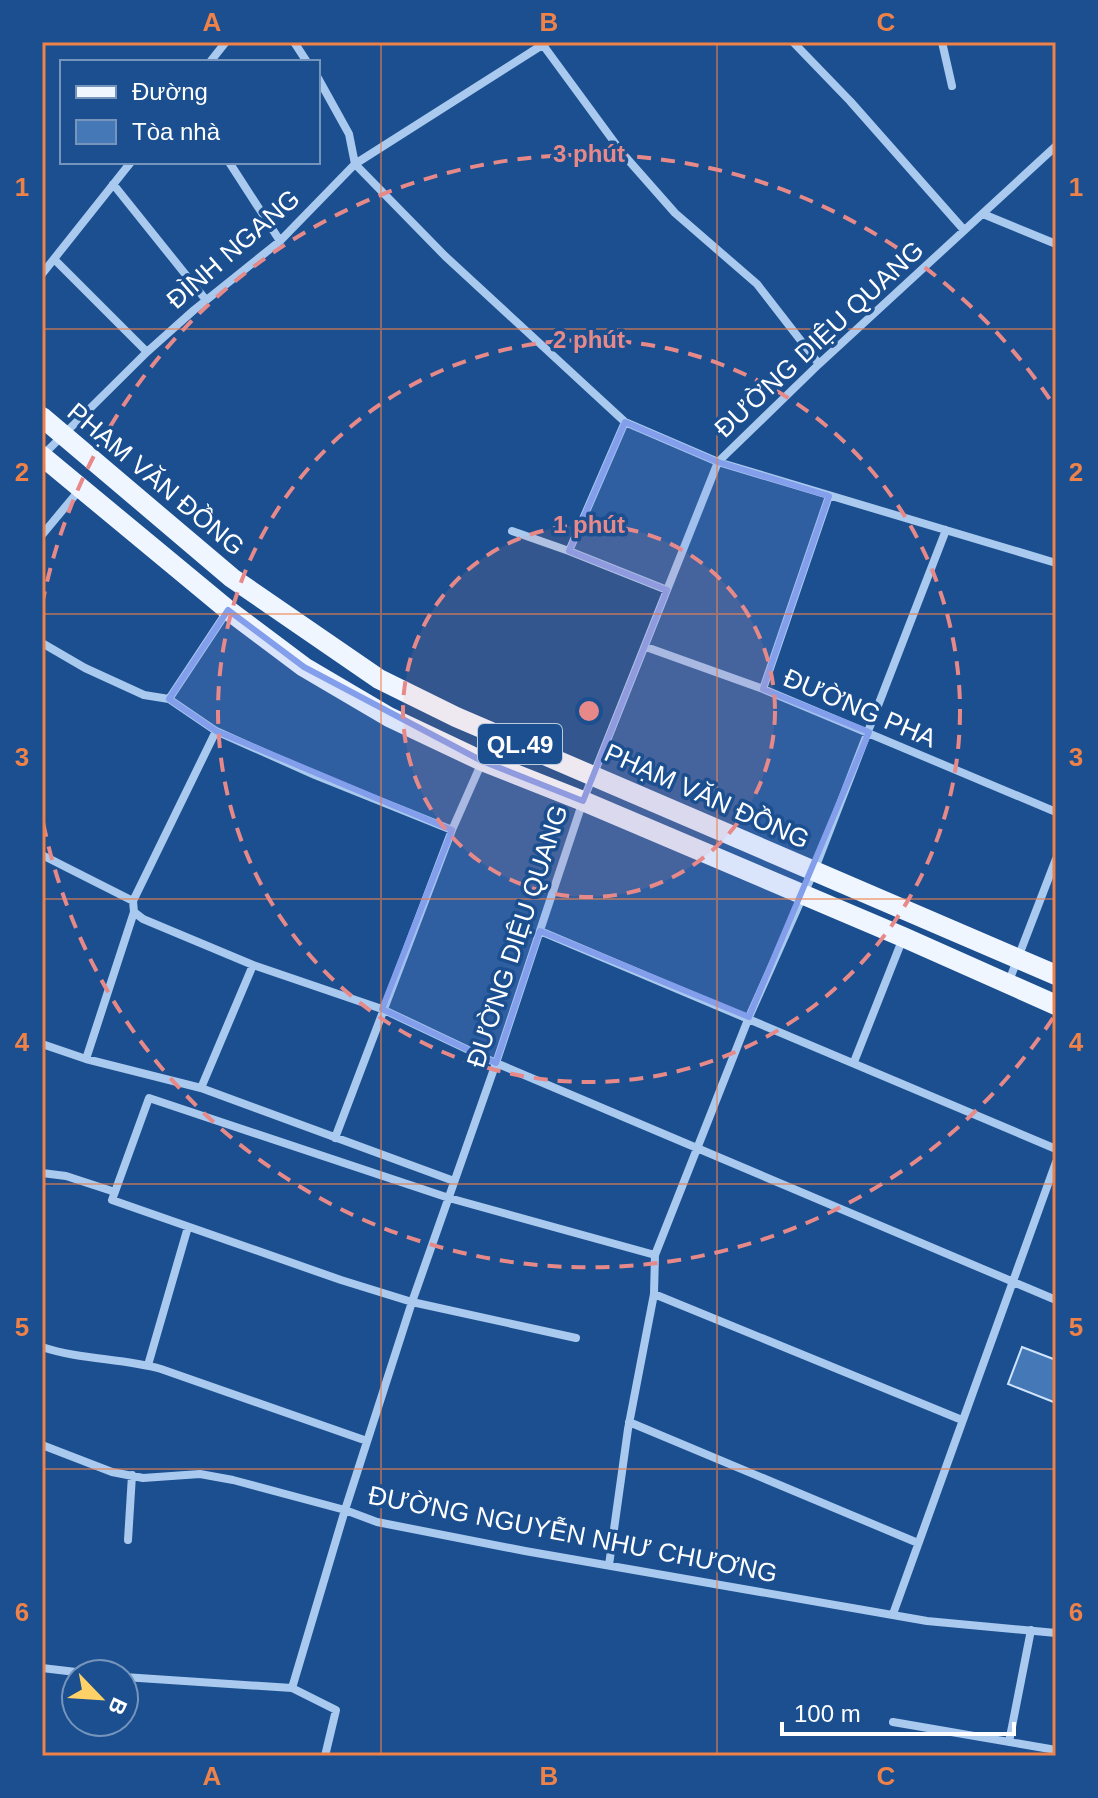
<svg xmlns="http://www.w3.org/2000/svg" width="1098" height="1798" font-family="Helvetica,sans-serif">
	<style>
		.building { fill: #4478b7; stroke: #cfe3fa; stroke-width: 2 }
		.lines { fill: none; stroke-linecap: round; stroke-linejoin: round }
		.street { stroke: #a9c9ee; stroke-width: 8 }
		.primary { stroke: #f0f6ff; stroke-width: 20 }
		.marked { fill: #839eea; fill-opacity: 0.2; stroke: #839eea; stroke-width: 6; stroke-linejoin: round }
		.grid { fill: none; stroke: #ee8249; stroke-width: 2; stroke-opacity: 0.55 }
		.ring { fill: none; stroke: #e88989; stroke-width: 4; stroke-dasharray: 14 10 }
		.labels { text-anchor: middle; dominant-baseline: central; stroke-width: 7; stroke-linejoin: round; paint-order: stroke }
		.shield { fill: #1b4f8f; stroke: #bbcadd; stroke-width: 2 }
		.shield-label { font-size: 24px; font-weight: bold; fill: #fff }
		.street-label { font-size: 26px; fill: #fff; stroke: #1b4f8f }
		.centre { fill: #e88989; stroke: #1b4f8f; stroke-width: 4 }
		.ring-label { font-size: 24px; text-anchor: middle; font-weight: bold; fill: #e88989; stroke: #1b4f8f; stroke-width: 7; stroke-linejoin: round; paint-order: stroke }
		.neatline { fill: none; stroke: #ee8249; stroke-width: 3 }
		.grid-label { font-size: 26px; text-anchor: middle; font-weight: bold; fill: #ee8249 }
	</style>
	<rect width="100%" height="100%" fill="#1b4f8f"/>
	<!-- building -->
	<path class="building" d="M1022,1347L1056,1360V1403L1008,1384Z"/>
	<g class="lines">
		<!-- street -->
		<path class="street" d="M294,42L307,62
			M793,42L850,101L964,230
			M942,42L952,86
			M543,45L623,154L675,213L757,284L819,364
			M210,62L225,43
			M318,78L349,134L355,164L445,256L625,422L718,462L1056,563
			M229,162L280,241
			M113,184L206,300
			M983,214L1056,244
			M54,259L147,352
			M42,274L131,162
			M43,455L147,352L194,310L280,241L355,164L547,42
			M512,531L569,551L667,590
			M42,535L81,488
			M569,551L625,422
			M42,643L85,668L144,695L169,699L216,731L315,775L452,830
			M646,647L763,689L1056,812
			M763,689L829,496
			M169,699L228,610
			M42,855L133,901L134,912L86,1059
			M133,901L216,731
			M134,912L143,919L253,965L382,1009L496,1063L1056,1300
			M540,931L1056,1149
			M1009,981L1056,859
			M42,1044L86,1059L201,1088L454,1181
			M854,1062L903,938
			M201,1088L253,965
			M335,1138L452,830L482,762
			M42,1173L66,1176L115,1192
			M654,1294L962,1420
			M576,1338L412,1302L341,1280L112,1200L149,1098L449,1198L655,1255
			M42,1347C81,1360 122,1358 161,1369L367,1441
			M148,1365L188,1227
			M629,1422L918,1543
			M42,1445L112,1472L143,1478L200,1474L233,1480L345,1510L377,1522L525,1551L927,1621L1056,1633
			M128,1540L132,1475
			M609,1565L628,1429L654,1294L655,1255L749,1017L814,871L946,530
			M893,1614L1056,1162
			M42,1668L93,1674
			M124,1677L292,1688L336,1710L325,1756
			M292,1688L345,1510L412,1302L496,1063L583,801L718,462L819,364L1056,146
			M893,1722L1056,1750
			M1009,1742L1031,1630"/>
		<!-- primary -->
		<path class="primary" d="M42,417L232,578L379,679L456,717L1056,975
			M42,456L228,610L304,667L389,717L482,761L583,801L903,937L1056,1005"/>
	</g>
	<!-- marked area -->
	<path class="marked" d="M625,422L718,462L829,496L763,689L869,732L749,1017L540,931L496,1063L382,1009L452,830L216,731L169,699L228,610L304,667L482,761L583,801L667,590L569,551Z"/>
	<!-- grid -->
	<path class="grid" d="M381,42V1756M717,42V1756M42,329H1056M42,614H1056M42,899H1056M42,1184H1056M42,1469H1056"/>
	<!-- distance rings -->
	<circle cx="589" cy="711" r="186" fill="#e88989" fill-opacity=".12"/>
	<g class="ring">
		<circle cx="589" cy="711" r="186"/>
		<circle cx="589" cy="711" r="371"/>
		<path d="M1053 1018A557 557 0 0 1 42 817M42 605A557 557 0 0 1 1053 404"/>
	</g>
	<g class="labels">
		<!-- shield labels -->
		<rect class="shield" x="478" y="724" width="84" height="40" rx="6"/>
		<g class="shield-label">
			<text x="520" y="744">QL.49</text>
		</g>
		<!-- street labels -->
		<g class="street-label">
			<text transform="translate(233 249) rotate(-41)">ĐÌNH NGANG</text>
			<text transform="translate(819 339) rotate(-43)">ĐƯỜNG DIỆU QUANG</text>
			<text transform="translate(156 479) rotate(40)">PHẠM VĂN ĐỒNG</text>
			<text transform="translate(860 708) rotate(23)">ĐƯỜNG PHA</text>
			<text transform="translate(707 796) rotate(24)">PHẠM VĂN ĐỒNG</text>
			<text transform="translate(517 936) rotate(-72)">ĐƯỜNG DIỆU QUANG</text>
			<text transform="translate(573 1534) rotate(11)">ĐƯỜNG NGUYỄN NHƯ CHƯƠNG</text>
		</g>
	</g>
	<circle cx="589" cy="711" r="12" class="centre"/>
	<g class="ring-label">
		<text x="589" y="162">3 phút</text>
		<text x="589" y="348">2 phút</text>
		<text x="589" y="533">1 phút</text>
	</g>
	<!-- border -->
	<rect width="1098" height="1798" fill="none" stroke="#1b4f8f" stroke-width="88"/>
	<!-- legend -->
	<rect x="60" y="60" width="260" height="104" fill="#1b4f8f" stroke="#7695bc" stroke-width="2"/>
	<rect x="76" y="86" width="40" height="12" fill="#f0f6ff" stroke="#7695bc" stroke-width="2"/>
	<text x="132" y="100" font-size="24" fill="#ffffff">Đường</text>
	<rect x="76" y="120" width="40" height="24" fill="#4478b7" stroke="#7695bc" stroke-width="2"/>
	<text x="132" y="140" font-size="24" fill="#ffffff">Tòa nhà</text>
	<!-- north arrow -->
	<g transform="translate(100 1698) rotate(115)"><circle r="38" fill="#1b4f8f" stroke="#7695bc" stroke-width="2"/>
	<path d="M0-6L14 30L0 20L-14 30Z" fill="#ffd166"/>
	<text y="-12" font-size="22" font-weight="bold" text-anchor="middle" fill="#ffffff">B</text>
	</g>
	<!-- scale -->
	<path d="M782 1722v12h232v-12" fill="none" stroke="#ffffff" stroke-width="4"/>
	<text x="794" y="1722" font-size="24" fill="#ffffff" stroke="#1b4f8f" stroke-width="6" paint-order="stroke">100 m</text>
	<rect x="44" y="44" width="1010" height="1710" class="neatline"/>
	<g class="grid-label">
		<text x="212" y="31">A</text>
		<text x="549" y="31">B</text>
		<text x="886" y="31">C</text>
		<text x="22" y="196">1</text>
		<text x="1076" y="196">1</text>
		<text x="22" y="481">2</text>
		<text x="1076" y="481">2</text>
		<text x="22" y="766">3</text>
		<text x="1076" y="766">3</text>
		<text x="22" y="1051">4</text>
		<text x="1076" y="1051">4</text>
		<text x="22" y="1336">5</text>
		<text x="1076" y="1336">5</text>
		<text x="22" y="1621">6</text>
		<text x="1076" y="1621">6</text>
		<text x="212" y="1785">A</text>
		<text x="549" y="1785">B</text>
		<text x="886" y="1785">C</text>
	</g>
</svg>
